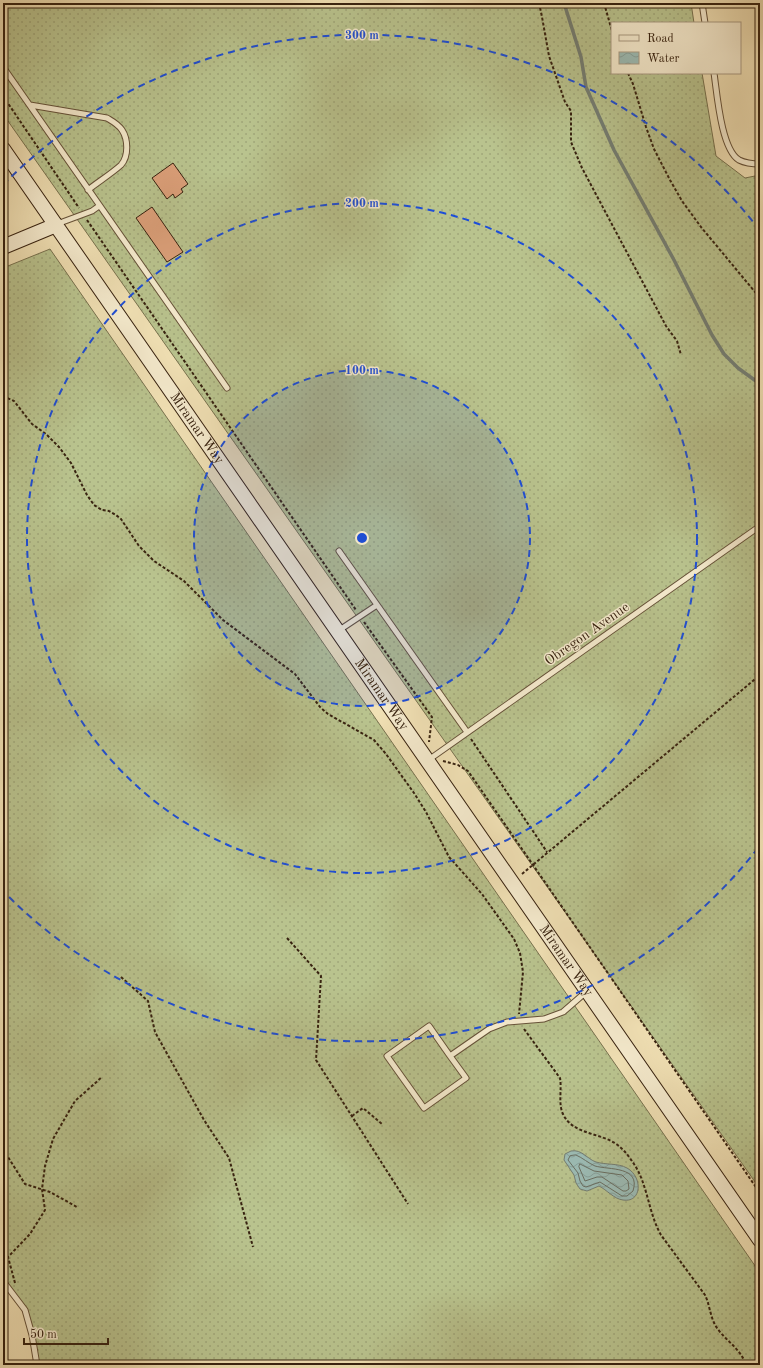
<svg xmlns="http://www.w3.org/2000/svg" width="763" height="1368" font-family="'Old Standard TT',serif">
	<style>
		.grass { fill: url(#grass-dots); stroke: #78724f }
		.water { fill: url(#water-waves); stroke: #747e73 }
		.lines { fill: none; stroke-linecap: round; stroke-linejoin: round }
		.shore { stroke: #6a6f62; stroke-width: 1 }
		.stream { stroke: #747e73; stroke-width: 3.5 }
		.building { fill: #dca07a; stroke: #372210 }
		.lane-casing { stroke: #665239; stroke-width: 7 }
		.secondary-casing { stroke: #372210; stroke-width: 16 }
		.path { stroke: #372210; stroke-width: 2; stroke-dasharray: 3 2; stroke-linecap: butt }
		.lane { stroke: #f6eccf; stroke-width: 5 }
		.secondary { stroke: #f6eccf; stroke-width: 14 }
		.ring { fill: none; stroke: #1d4ed8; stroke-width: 2; stroke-dasharray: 7 5 }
		.labels { text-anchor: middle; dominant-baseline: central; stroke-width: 3; stroke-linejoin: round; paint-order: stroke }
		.street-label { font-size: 14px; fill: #372210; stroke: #f6eccf }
		.centre { fill: #1d4ed8; stroke: #f6eccf; stroke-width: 2 }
		.ring-label { font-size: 12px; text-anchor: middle; font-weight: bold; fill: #1d4ed8; stroke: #f6eccf; stroke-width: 3; stroke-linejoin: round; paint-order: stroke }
	</style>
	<defs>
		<pattern id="grass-dots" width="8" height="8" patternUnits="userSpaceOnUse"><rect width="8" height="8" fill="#b9c38e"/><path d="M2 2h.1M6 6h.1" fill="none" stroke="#a0a779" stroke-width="1.8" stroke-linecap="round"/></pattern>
		<pattern id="water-waves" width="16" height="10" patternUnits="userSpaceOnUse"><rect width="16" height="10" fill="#9cbcb5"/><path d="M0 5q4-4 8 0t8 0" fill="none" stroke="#87a19b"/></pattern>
	</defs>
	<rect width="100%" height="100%" fill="#f1e1b5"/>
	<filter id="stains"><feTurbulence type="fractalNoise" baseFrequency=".005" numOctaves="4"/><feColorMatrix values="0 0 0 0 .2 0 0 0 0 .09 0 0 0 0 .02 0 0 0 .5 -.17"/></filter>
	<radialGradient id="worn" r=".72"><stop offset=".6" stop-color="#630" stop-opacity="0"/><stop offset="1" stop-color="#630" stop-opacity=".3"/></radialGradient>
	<!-- grass -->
	<path class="grass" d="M3,3H691L694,23H612V73H702L716,156L745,178L760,175V1189L3,114Z
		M50,249L760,1273V1365H38L25,1310L3,1281V268Z"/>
	<!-- water -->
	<path class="water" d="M571,1151C582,1149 587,1159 596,1162C606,1165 618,1163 627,1168C643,1177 642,1203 623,1200C614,1199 607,1190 599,1186L587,1191L580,1189L576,1183L574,1175L564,1160L565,1154Z"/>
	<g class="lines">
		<!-- shore -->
		<path class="shore" d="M576,1155C583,1158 588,1163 595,1166C609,1170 641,1166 633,1191L627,1196H622L600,1182L586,1187L583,1186L580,1181L578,1173L568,1160L570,1156Z
			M580,1164L594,1171L622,1175L628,1181L629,1189L626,1191H623L602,1177H597L585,1181L579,1167Z"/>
		<!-- stream -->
		<path class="stream" d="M564,3L581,57L586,87L614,150L674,260L712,335L724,354L738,368L760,384"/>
	</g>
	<!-- building -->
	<path class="building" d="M173,163L188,184L181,189L183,192L175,198L173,194L167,199L152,178Z
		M152,207L183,252L167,262L136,218Z"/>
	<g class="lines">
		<!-- lane casing -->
		<g class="lane-casing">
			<path id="lane" d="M702,3L705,23
				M3,67L227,388
				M714,73C717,93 721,149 739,160C745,163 753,164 760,164
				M30,105L107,118C112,121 118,124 122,130C128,139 129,156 121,165C111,174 98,182 88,190
				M57,224L92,211L99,206
				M339,551L467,732
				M338,631L377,605
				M427,761L760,526
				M450,1056L466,1078L424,1108L387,1056L429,1026L450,1056L489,1029L507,1022L544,1019L563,1012L586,992
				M3,1281L25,1310L32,1335L37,1365"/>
		</g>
		<!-- secondary casing -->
		<g class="secondary-casing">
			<g id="secondary">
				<path id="s1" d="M3,149L760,1240"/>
				<path d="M3,247L56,225"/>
			</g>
		</g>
		<!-- path -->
		<path class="path" d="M539,3L542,17L549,56L565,102L571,111V142L582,168L666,326L677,341L681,355
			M604,3L612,31
			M628,73L633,84L646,127L654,149L670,180L682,201L701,227L760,298
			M3,96L79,208
			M87,220L356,610
			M3,396L14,401L32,424L46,434L59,447L71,463L87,495L94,505L102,510L109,511L116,515L121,519L139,546L154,561L184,581L223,620L295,674L320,707L328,714L374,740L386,754L414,793L426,812L449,857L482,894L514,939L520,953L523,972L519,1014
			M364,622L432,717L429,742
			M471,739L547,852
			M443,761L458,765L468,771L760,1193
			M522,874L760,675
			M287,938L321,976L316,1060L408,1204
			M121,977L148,1001L155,1032L204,1120L229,1158L253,1247
			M524,1029L560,1078C562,1089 558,1104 563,1114C573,1136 604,1132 620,1147C625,1151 630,1158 634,1164C648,1185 648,1212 661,1235L705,1295C710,1305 710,1318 717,1328C726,1341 741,1349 746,1365
			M352,1116L363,1108L382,1124
			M3,1149L25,1184L50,1192L77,1207
			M15,1283L8,1257L30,1234L45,1210L42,1189L45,1166L53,1139L75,1101L102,1077"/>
		<!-- lane -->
		<use href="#lane" class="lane"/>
		<!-- secondary -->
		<use href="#secondary" class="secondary"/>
	</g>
	<!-- distance rings -->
	<circle cx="362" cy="538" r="168" fill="#1d4ed8" fill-opacity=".12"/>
	<g class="ring">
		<circle cx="362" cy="538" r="168"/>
		<circle cx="362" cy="538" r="335"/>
		<path d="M758 848A503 503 0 0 1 3 891M3 185A503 503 0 0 1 758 228"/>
	</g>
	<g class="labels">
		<!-- street labels -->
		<g class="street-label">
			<text stroke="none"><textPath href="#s1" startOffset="340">Miramar Way</textPath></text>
			<text transform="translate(587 634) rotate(-35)">Obregon Avenue</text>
			<text stroke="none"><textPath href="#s1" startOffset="664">Miramar Way</textPath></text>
			<text stroke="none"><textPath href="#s1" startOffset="988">Miramar Way</textPath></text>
		</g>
	</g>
	<circle cx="362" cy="538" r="6" class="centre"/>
	<g class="ring-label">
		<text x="362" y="39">300 m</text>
		<text x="362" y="207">200 m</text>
		<text x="362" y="374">100 m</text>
	</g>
	<!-- margin -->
	<rect width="763" height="1368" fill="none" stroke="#f1e1b5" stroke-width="16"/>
	<rect x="4" y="4" width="755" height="1360" fill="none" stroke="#372210" stroke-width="2"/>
	<rect x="8" y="8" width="747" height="1352" fill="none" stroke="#372210"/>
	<!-- legend -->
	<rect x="611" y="22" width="130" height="52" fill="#f6eccf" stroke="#aa9b83"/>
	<rect x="619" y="35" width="20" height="6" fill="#f6eccf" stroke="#aa9b83"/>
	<text x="647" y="42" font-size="12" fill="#372210">Road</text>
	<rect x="619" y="52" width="20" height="12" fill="url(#water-waves)" stroke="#aa9b83"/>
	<text x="647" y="62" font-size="12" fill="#372210">Water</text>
	<!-- scale -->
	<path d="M24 1338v6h84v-6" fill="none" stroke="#372210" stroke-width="2"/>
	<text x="30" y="1338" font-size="12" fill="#372210" stroke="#f6eccf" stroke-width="3" paint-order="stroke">50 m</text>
	<rect width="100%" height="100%" filter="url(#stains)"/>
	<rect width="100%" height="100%" fill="url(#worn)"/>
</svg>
